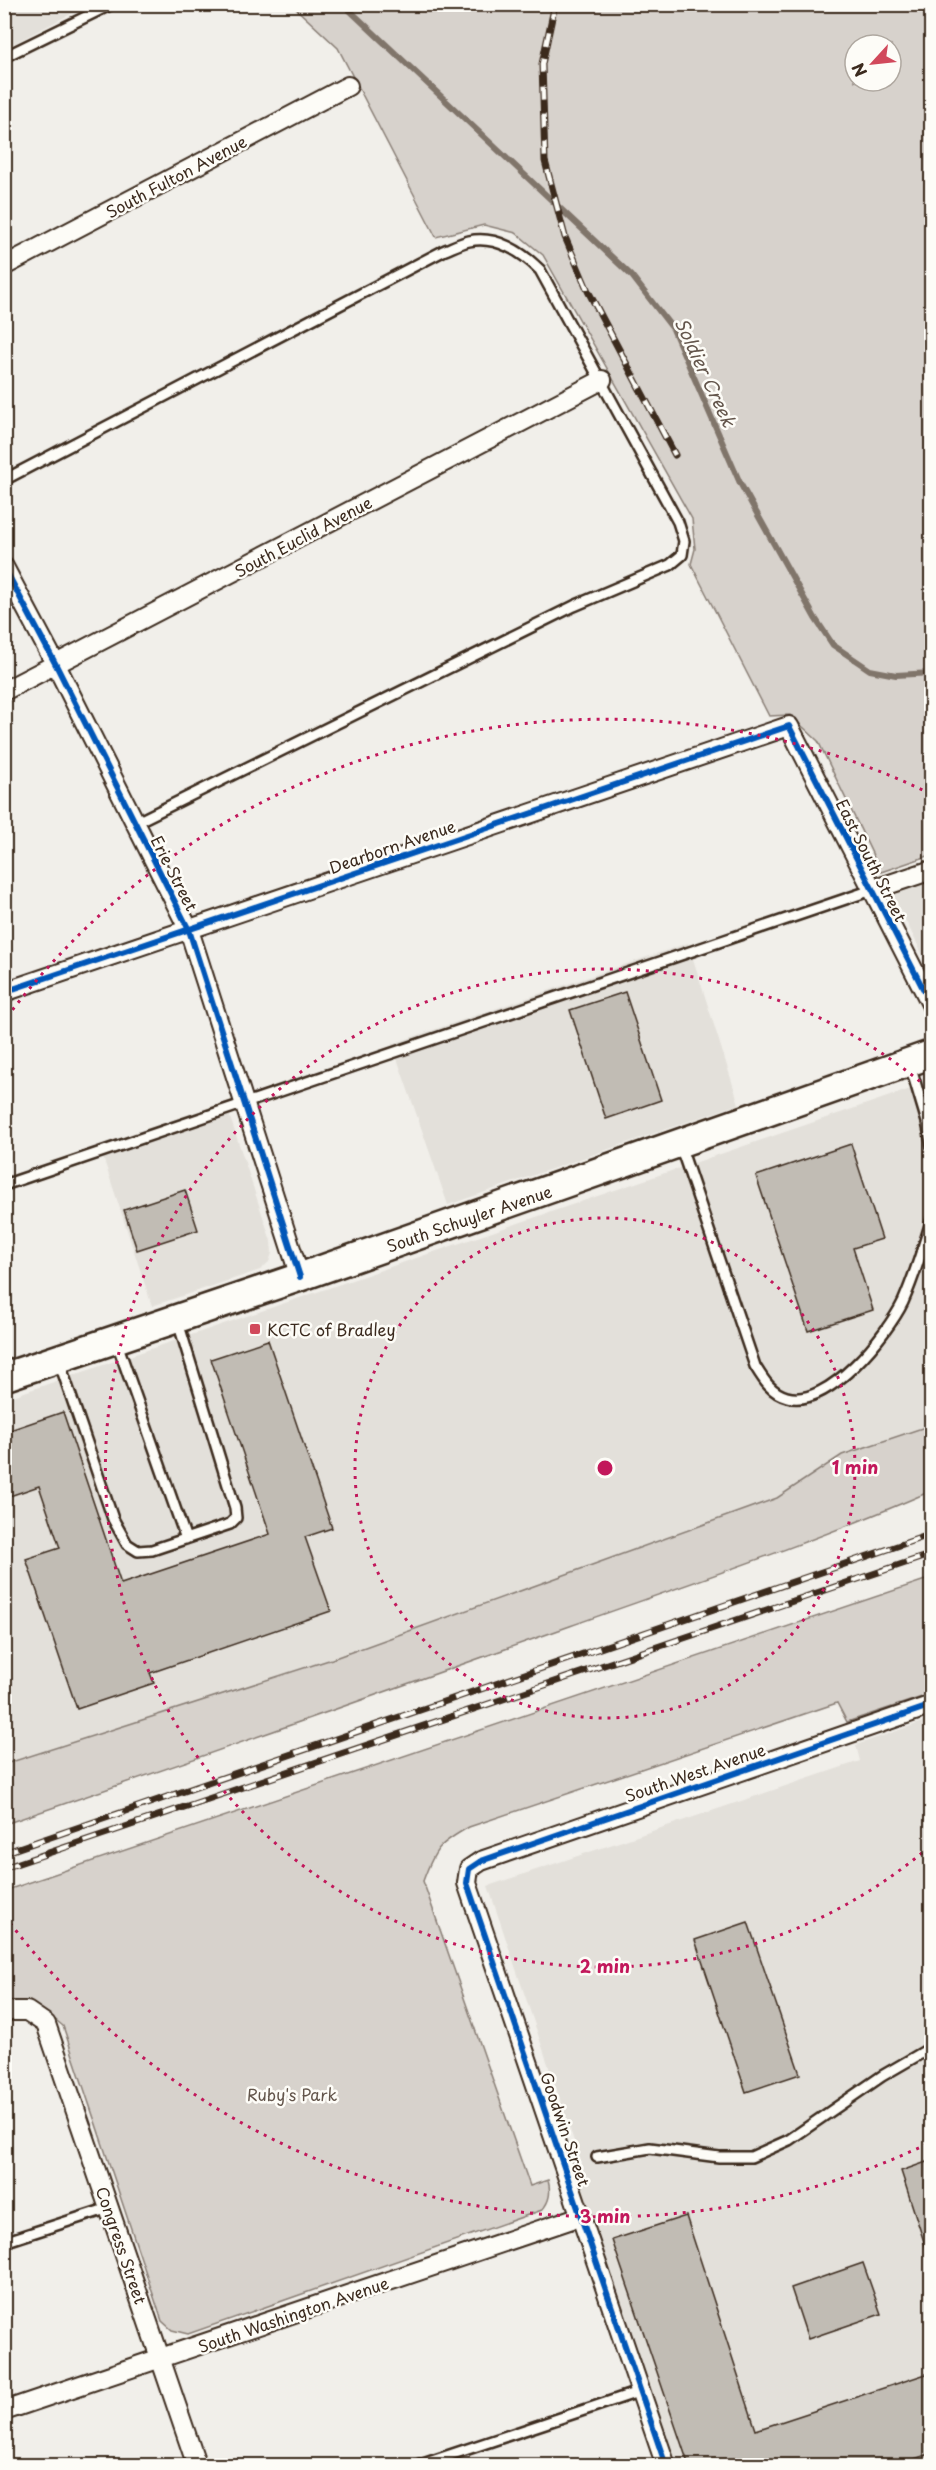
<svg xmlns="http://www.w3.org/2000/svg" width="936" height="2470" font-family="'Playpen Sans',sans-serif">
	<style>
		.built { fill: #e3e0da }
		.green { fill: #d7d2cc; stroke: #897e75; stroke-width: 1.5; fill-rule: evenodd }
		.lines { fill: none; stroke-linecap: round; stroke-linejoin: round }
		.stream { stroke: #80746b; stroke-width: 6 }
		.building { fill: #c1bcb4; stroke: #3b2a1e; stroke-width: 1.5 }
		.service-casing { stroke: #3b2a1e; stroke-width: 14 }
		.minor-casing { stroke: #3b2a1e; stroke-width: 22 }
		.secondary-casing { stroke: #3b2a1e; stroke-width: 32 }
		.service { stroke: #fdfcf7; stroke-width: 9 }
		.minor { stroke: #fdfcf7; stroke-width: 18 }
		.secondary { stroke: #fdfcf7; stroke-width: 27 }
		.rail-casing { stroke: #3b2a1e; stroke-width: 7 }
		.rail { stroke: #fdfcf7; stroke-width: 4.5; stroke-dasharray: 14; stroke-linecap: butt }
		.cycleway-casing { stroke: #fdfcf7; stroke-width: 10 }
		.cycleway { stroke: #0057b8; stroke-width: 6 }
		.ring { fill: none; stroke: #c2185b; stroke-width: 3; stroke-dasharray: 3 6 }
		.poi-dot { fill: #d1495b; stroke: #fdfcf7; stroke-width: 2 }
		.labels { text-anchor: middle; dominant-baseline: central; stroke-width: 5; stroke-linejoin: round; paint-order: stroke }
		.street-label { font-size: 16px; fill: #3b2a1e; stroke: #fdfcf7 }
		.poi-label { font-size: 16px; fill: #3b2a1e; stroke: #fdfcf7; text-anchor: start }
		.park-label { font-size: 16px; fill: #62544a; stroke: #fdfcf7 }
		.water-label { font-size: 18px; font-style: italic; fill: #63554b; stroke: #fdfcf7 }
		.centre { fill: #c2185b; stroke: #fdfcf7; stroke-width: 3 }
		.ring-label { font-size: 18px; text-anchor: middle; font-weight: bold; fill: #c2185b; stroke: #fdfcf7; stroke-width: 5; stroke-linejoin: round; paint-order: stroke }
	</style>
	<rect width="100%" height="100%" fill="#f1efea"/>
	<filter id="ink" filterUnits="userSpaceOnUse"><feTurbulence type="fractalNoise" baseFrequency=".0167" numOctaves="2"/><feDisplacementMap in="SourceGraphic" scale="12" xChannelSelector="R" yChannelSelector="G"/><feConvolveMatrix kernelMatrix="1 2 1 2 8 2 1 2 1" color-interpolation-filters="sRGB"/></filter>
	<g filter="url(#ink)">
		<!-- built -->
		<path class="built" d="M5,4H88V5L5,48Z
			M931,879V972L892,893Z
			M688,943L739,1104L448,1205L392,1044Z
			M931,1082V1425L842,1455L777,1498L332,1659L5,1764L4,1399Z
			M225,1102L271,1241L272,1253L269,1262L260,1270L152,1306L99,1145Z
			M931,1719V2465H675L574,2172L583,2168L488,1886L860,1761L856,1745Z"/>
		<!-- green -->
		<path class="green" d="M292,5H931V855L881,872L818,741L790,715L769,716L691,564L695,549L692,519L543,255L516,233L484,225L436,237L338,48ZM855,45H891V81H855Z
			M931,1425V1491C814,1542 691,1583 570,1626C382,1693 194,1760 5,1824V1764L332,1659L777,1498L842,1455Z
			M931,1578V1694L847,1722L837,1703L469,1827C439,1844 435,1848 423,1881L530,2186L548,2180C551,2192 550,2201 542,2210L188,2334L172,2330L162,2321L63,2026C42,2009 34,2000 5,2002L4,1891Z"/>
		<g class="lines">
			<!-- stream -->
			<path class="stream" d="M343,4L632,276L673,329L740,483L815,618L833,645L870,670L896,675L932,673"/>
		</g>
		<!-- building -->
		<path class="building" d="M625,992L661,1100L606,1119L570,1010Z
			M851,1144L882,1239L853,1248L873,1310L808,1331L756,1176Z
			M185,1190L198,1230L137,1250L124,1210Z
			M268,1340L332,1528L305,1537L331,1611L150,1673L154,1683L77,1709L26,1559L60,1548L39,1486L4,1498V1432L63,1412L121,1584L270,1534L211,1359Z
			M748,1922L800,2074L746,2092L695,1940Z
			M932,2160V2253L928,2254L901,2171Z
			M686,2216L756,2430L932,2372V2453L894,2466H689L612,2240Z
			M863,2263L881,2314L808,2339L791,2288Z"/>
		<g class="lines">
			<!-- service casing -->
			<g class="service-casing">
				<path id="service" d="M4,57L112,4
					M4,480L443,251C451,248 460,243 469,241C496,235 522,252 540,270L678,522L684,541L682,555L670,565L574,606L135,823
					M910,1065L927,1122L932,1147
					M680,1145L755,1366C763,1379 771,1393 787,1397C828,1409 888,1333 903,1302C915,1275 923,1247 932,1219
					M4,1185L872,890
					M117,1343L186,1539
					M59,1361L113,1519L127,1544L138,1551L152,1550L230,1524L236,1518L235,1508L178,1322
					M597,2157L650,2148L719,2157H751L789,2140L882,2076L932,2047
					M4,2242L109,2208
					M417,2466L641,2391"/>
			</g>
			<!-- minor casing -->
			<g class="minor-casing">
				<path id="minor" d="M4,266L348,86
					M4,567L56,665L189,930L300,1277
					M4,691L602,380
					M872,890L932,870
					M4,992L789,726L932,1006
					M4,2011H27L46,2024L197,2466
					M4,2411L581,2216
					M666,2466L467,1883L469,1869L481,1861L932,1705"/>
			</g>
			<!-- secondary casing -->
			<g class="secondary-casing">
				<path id="secondary" d="M4,1377L300,1277L932,1054"/>
			</g>
			<!-- service -->
			<use href="#service" class="service"/>
			<!-- minor -->
			<use href="#minor" class="minor"/>
			<!-- secondary -->
			<use href="#secondary" class="secondary"/>
			<!-- rail casing -->
			<g class="rail-casing">
				<path id="rail" d="M555,4L542,64L545,161L565,237L588,291L675,455
					M4,1853L932,1534
					M4,1868L932,1554"/>
			</g>
			<!-- rail -->
			<use href="#rail" class="rail"/>
			<!-- cycleway casing -->
			<g class="cycleway-casing">
				<path id="cycleway" d="M4,567L56,665L189,930L300,1277
					M4,992L789,726L932,1006
					M666,2466L467,1883L469,1869L481,1861L932,1705"/>
			</g>
			<!-- cycleway -->
			<use href="#cycleway" class="cycleway"/>
		</g>
	</g>
	<!-- distance rings -->
	<g class="ring">
		<circle cx="605" cy="1468" r="250"/>
		<path d="M929 1847A499 499 0 1 1 929 1089"/>
		<path d="M927 2144A749 749 0 0 1 7 1919M7 1017A749 749 0 0 1 927 792"/>
	</g>
	<!-- markers -->
	<rect class="poi-dot" x="249" y="1323" width="12" height="12" rx="3"/>
	<g class="labels">
		<!-- street labels -->
		<g class="street-label">
			<text transform="translate(176 176) rotate(-28)">South Fulton Avenue</text>
			<text transform="translate(303 536) rotate(-28)">South Euclid Avenue</text>
			<text transform="translate(392 846) rotate(-19)">Dearborn Avenue</text>
			<text transform="translate(872 860) rotate(63)">East South Street</text>
			<text transform="translate(175 873) rotate(63)">Erie Street</text>
			<text transform="translate(469 1218) rotate(-19)">South Schuyler Avenue</text>
			<text transform="translate(695 1772) rotate(-19)">South West Avenue</text>
			<text transform="translate(566 2129) rotate(71)">Goodwin Street</text>
			<text transform="translate(122 2245) rotate(71)">Congress Street</text>
			<text transform="translate(293 2314) rotate(-19)">South Washington Avenue</text>
		</g>
		<!-- poi labels -->
		<g class="poi-label">
			<text x="267" y="1329">KCTC of Bradley</text>
		</g>
		<!-- park labels -->
		<g class="park-label">
			<text x="292" y="2094">Ruby's Park</text>
		</g>
		<!-- water labels -->
		<g class="water-label">
			<text transform="translate(706 372) rotate(65)">Soldier Creek</text>
		</g>
	</g>
	<circle cx="605" cy="1468" r="9" class="centre"/>
	<g class="ring-label">
		<text x="855" y="1474">1 min</text>
		<text x="605" y="1973">2 min</text>
		<text x="605" y="2223">3 min</text>
	</g>
	<!-- margin -->
	<rect width="936" height="2470" fill="none" stroke="#fdfcf7" stroke-width="24"/>
	<rect x="12" y="12" width="912" height="2446" fill="none" stroke="#3b2a1e" stroke-width="2" filter="url(#ink)"/>
	<!-- north arrow -->
	<g transform="translate(873 63) rotate(243)"><circle r="28" fill="#fdfcf7" stroke="#afa8a0" stroke-width="1.5"/>
	<path d="M0-4.5L10 22L0 15L-10 22Z" fill="#d1495b"/>
	<text y="-9" font-size="16" font-weight="bold" text-anchor="middle" fill="#3b2a1e">N</text>
	</g>
</svg>
